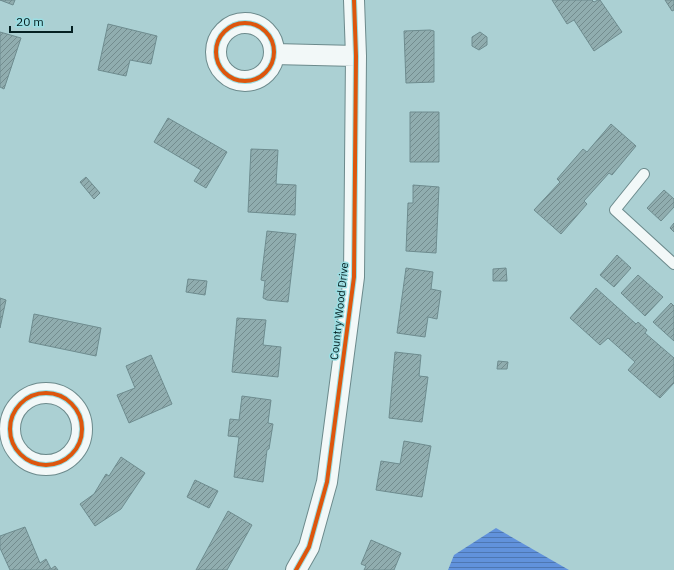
<svg xmlns="http://www.w3.org/2000/svg" width="674" height="570" font-family="'IBM Plex Sans',sans-serif">
	<style>
		.water { fill: url(#water-rules) }
		.building { fill: url(#building-hatch); stroke: #6e8c8f }
		.lines { fill: none; stroke-linecap: round; stroke-linejoin: round }
		.lane-casing { stroke: #6c8a8c; stroke-width: 12 }
		.street-casing { stroke: #6c8a8c; stroke-width: 22 }
		.lane { stroke: #f2f8f8; stroke-width: 10 }
		.street { stroke: #f2f8f8; stroke-width: 20 }
		.cycleway-casing { stroke: #9bdee3; stroke-width: 6 }
		.cycleway { stroke: #dd560d; stroke-width: 4 }
		.labels { text-anchor: middle; dominant-baseline: central; stroke-width: 3; stroke-linejoin: round; paint-order: stroke }
		.street-label { font-size: 11px; fill: #042022; stroke: #9bdee3 }
	</style>
	<defs>
		<pattern id="water-rules" width="6" height="5" patternUnits="userSpaceOnUse"><rect width="6" height="5" fill="#6192dc"/><path d="M0 2.5h6" fill="none" stroke="#4e77b2"/></pattern>
		<pattern id="building-hatch" width="6" height="6" patternUnits="userSpaceOnUse"><rect width="6" height="6" fill="#90adaf"/><path d="M-1 1l2-2M0 6l6-6M5 7l2-2" fill="none" stroke="#738c8e"/></pattern>
	</defs>
	<rect width="100%" height="100%" fill="#abd0d3"/>
	<!-- water -->
	<path class="water" d="M496,528L569,570H448L454,555Z"/>
	<!-- building -->
	<path class="building" d="M0,0H15L13,5Z
		M552,0H592L594,2L598,0H600L622,32L594,51L574,20L567,24Z
		M665,0H674V10L672,11Z
		M108,24L157,36L151,64L130,60L126,76L98,70Z
		M430,30L434,31V82L406,83L404,31Z
		M0,32L21,38L4,89L0,87Z
		M480,32L487,37V45L479,50L472,46V37Z
		M410,112H439V162H410Z
		M168,118L227,152L206,188L194,181L201,170L154,142Z
		M611,124L636,146L612,175L609,173L584,201L587,204L561,234L534,210L560,182L557,179L583,149L587,152Z
		M251,149L278,150L276,184L296,185L295,215L248,212Z
		M86,177L100,193L94,199L80,182Z
		M413,185L439,187L436,253L406,251L408,203H413Z
		M664,190L674,199V207L661,221L647,208Z
		M674,223V232L670,228Z
		M267,231L296,234L288,302L267,300L263,298L265,281L261,280Z
		M617,255L631,268L614,287L600,275Z
		M406,268L433,272L431,289L441,291L437,319L428,317L425,337L397,333Z
		M506,268L507,281H493V269Z
		M638,275L663,297L645,316L621,293Z
		M188,279L207,281L205,295L186,292Z
		M596,288L636,324L638,322L647,330L645,333L674,358V383L660,398L628,370L635,362L608,338L600,345L570,318Z
		M0,298L6,300L0,328Z
		M671,303L674,306V341L653,322Z
		M34,314L101,328L96,356L29,342Z
		M237,318L266,320L263,345L281,347L278,377L232,372Z
		M395,352L421,355L419,376L428,377L422,422L389,418Z
		M151,355L172,404L129,423L117,395L135,388L126,366Z
		M498,361L508,362L507,369H497Z
		M242,396L271,400L268,423L273,424L269,449L267,450L263,482L234,477L239,437L228,436L230,419L239,420Z
		M404,441L431,446L422,497L376,490L381,461L400,464Z
		M121,457L145,473L121,509L95,526L80,504L94,494L106,474L109,476Z
		M195,480L218,491L209,508L187,497Z
		M228,511L252,525L227,570H196Z
		M25,527L40,563L46,559L51,569L55,566L58,570H10L0,548V536Z
		M371,540L401,553L394,570H364L366,566L361,564Z"/>
	<g class="lines">
		<!-- lane casing -->
		<g class="lane-casing">
			<path id="lane" d="M644,174L615,210L674,264"/>
		</g>
		<!-- street casing -->
		<g class="street-casing">
			<path id="street" d="M216 52a29 29 0 1 1 58 0a29 29 0 1 1-58 0Z
				M274,54L356,56
				M10 429a36 36 0 1 1 72 0a36 36 0 1 1-72 0Z
				M296,570L309,547L327,482L354,277L356,56L354,0"/>
		</g>
		<!-- lane -->
		<use href="#lane" class="lane"/>
		<!-- street -->
		<use href="#street" class="street"/>
		<!-- cycleway casing -->
		<g class="cycleway-casing">
			<path id="cycleway" d="M216 52a29 29 0 1 1 58 0a29 29 0 1 1-58 0Z
				M10 429a36 36 0 1 1 72 0a36 36 0 1 1-72 0Z
				M296,570L309,547L327,482L354,277L356,56L354,0"/>
		</g>
		<!-- cycleway -->
		<use href="#cycleway" class="cycleway"/>
	</g>
	<g class="labels">
		<!-- street labels -->
		<g class="street-label">
			<text transform="translate(339 311) rotate(-84)">Country Wood Drive</text>
		</g>
	</g>
	<!-- scale -->
	<path d="M10 26v6h62v-6" fill="none" stroke="#042022" stroke-width="2"/>
	<text x="16" y="26" font-size="12" fill="#042022" stroke="#9bdee3" stroke-width="3" paint-order="stroke">20 m</text>
</svg>
